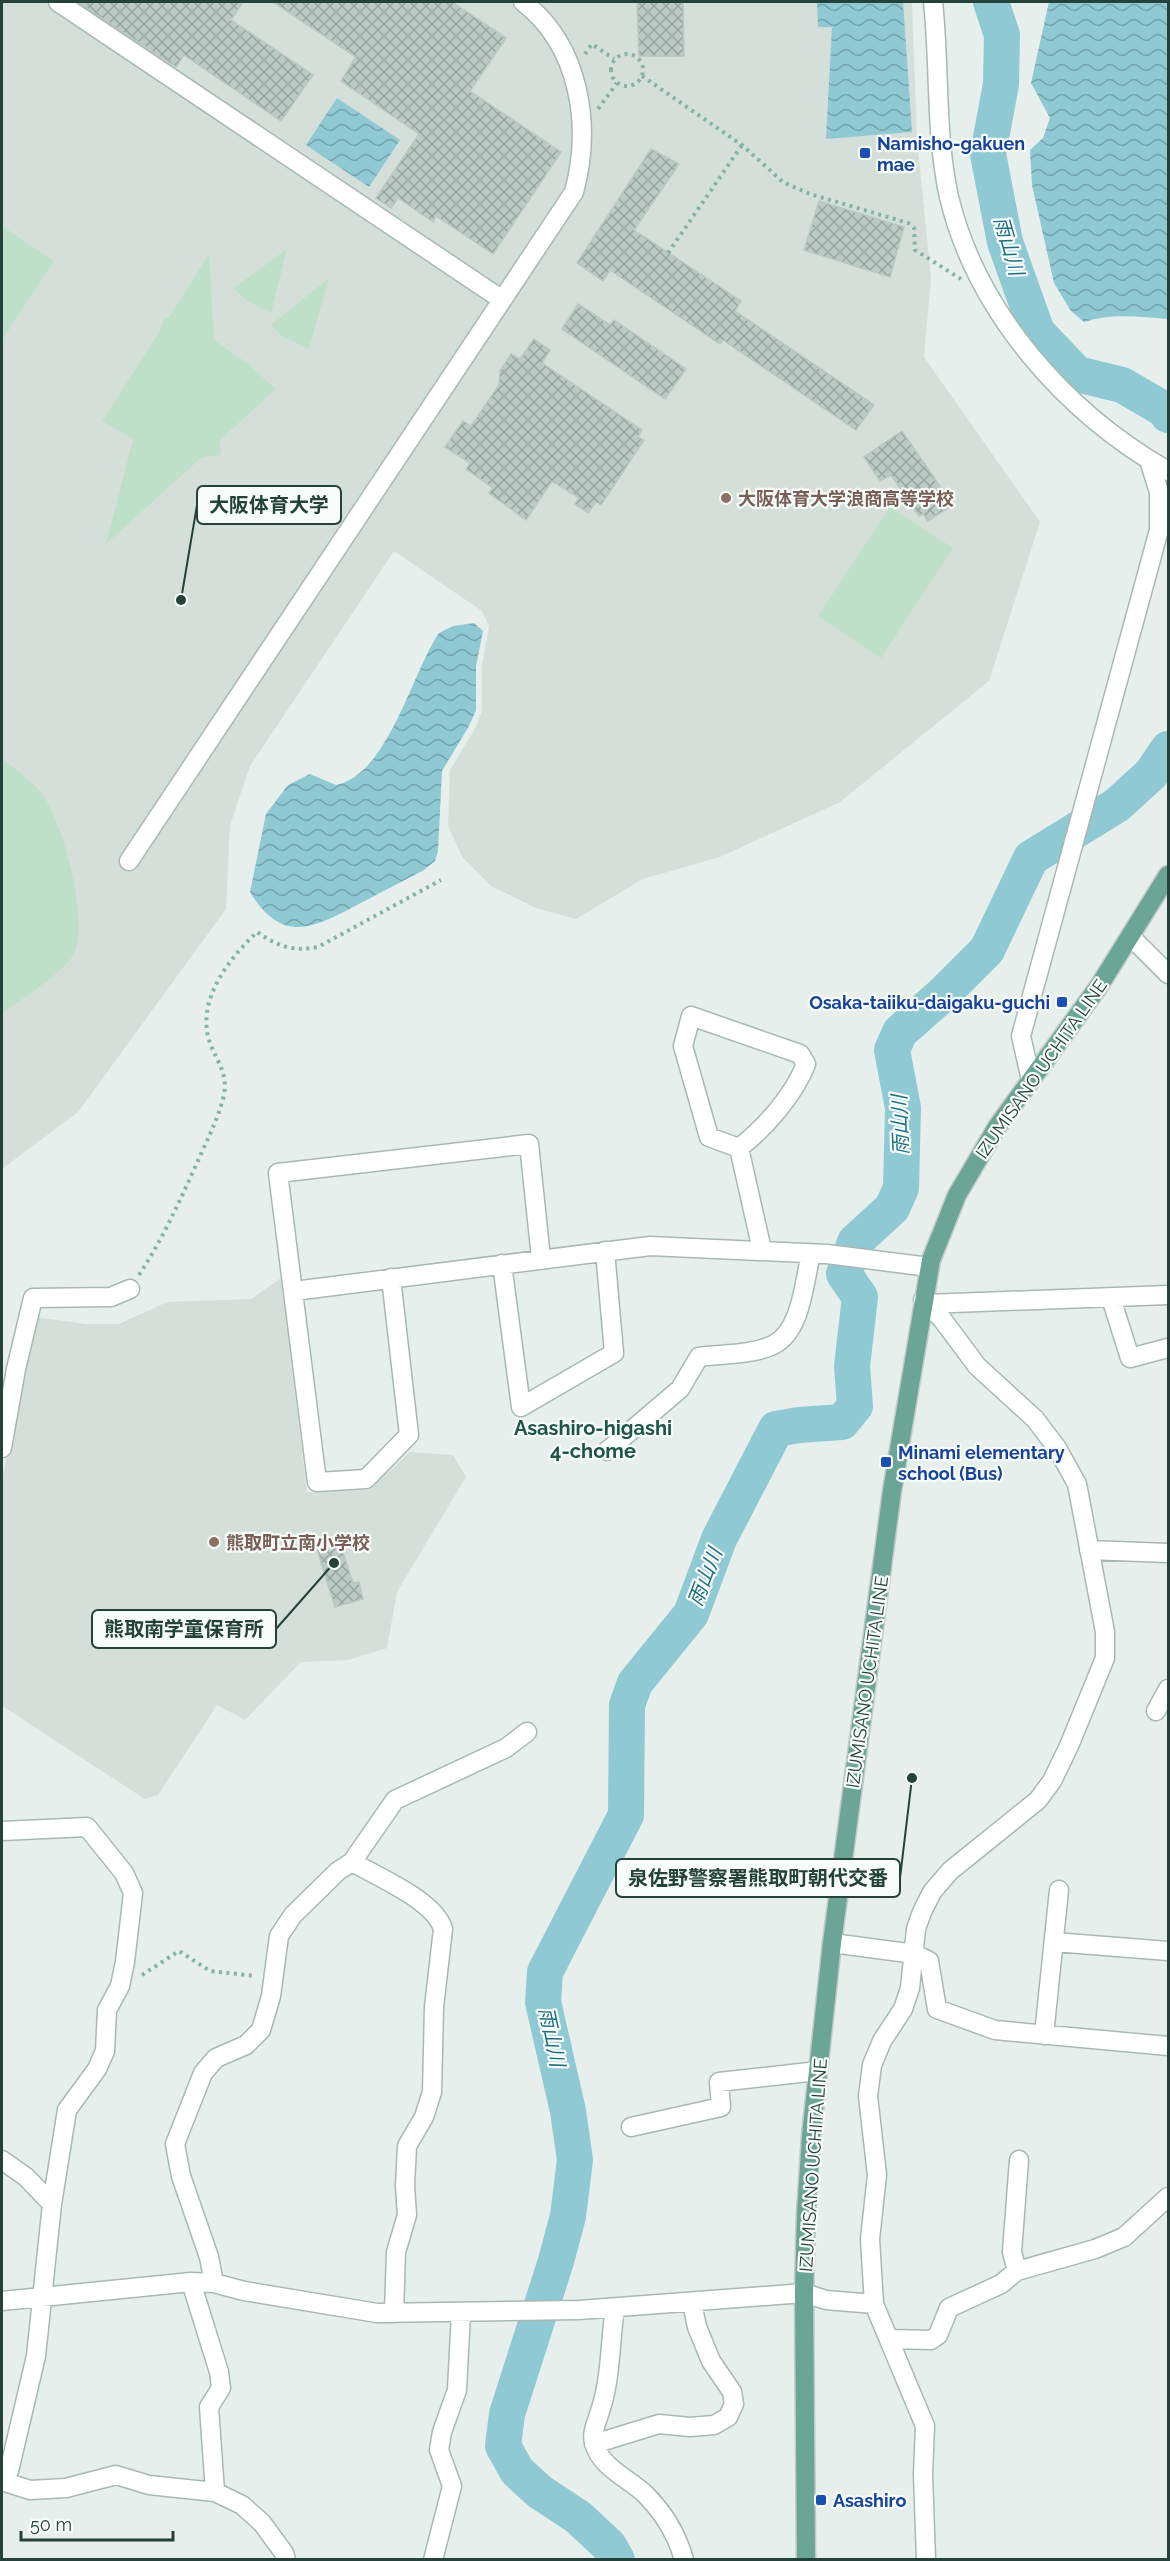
<svg xmlns="http://www.w3.org/2000/svg" width="1170" height="2561" font-family="Raleway,'Noto Sans JP',sans-serif">
	<style>
		.built { fill: #d4dfda }
		.pitch { fill: #bfe0c8 }
		.water { fill: url(#water-waves) }
		.lines { fill: none; stroke-linecap: round; stroke-linejoin: round }
		.river { stroke: #8ec9d4; stroke-width: 36 }
		.building { fill: url(#building-cross-hatch); stroke: #b8c9c2; stroke-width: 1.5 }
		.minor-casing { stroke: #a8b8b2; stroke-width: 21 }
		.major-casing { stroke: #c2cac8; stroke-width: 21 }
		.path { stroke: #86b3a5; stroke-width: 4; stroke-dasharray: 3 4.5; stroke-linecap: butt }
		.minor { stroke: #fff; stroke-width: 18 }
		.major { stroke: #6aa596; stroke-width: 18 }
		.transit-dot { fill: #1a4fb4; stroke: #f7fbf9; stroke-width: 2 }
		.education-dot { fill: #8d6e63; stroke: #f7fbf9; stroke-width: 2 }
		.labels { text-anchor: middle; dominant-baseline: central; stroke-width: 4.5; stroke-linejoin: round; paint-order: stroke }
		.transit-label { font-size: 18px; font-weight: bold; fill: #164399; stroke: #f7fbf9; text-anchor: start }
		.education-label { font-size: 18px; font-weight: bold; fill: #785e54; stroke: #f7fbf9; text-anchor: start }
		.street-label { font-size: 18px; fill: #24423a; stroke: #f7fbf9 }
		.water-label { font-size: 20px; font-style: italic; fill: #1c6f80; stroke: #f7fbf9 }
		.neighbourhood-label { font-size: 20px; font-weight: bold; fill: #1f5548; stroke: #f7fbf9 }
		.leader { fill: none; stroke: #24423a; stroke-width: 2 }
		.callout-dot { fill: #24423a; stroke: #f7fbf9; stroke-width: 2 }
		.callout { fill: #f7fbf9; stroke: #24423a; stroke-width: 2 }
		.callout-label { font-size: 20px; text-anchor: middle; font-weight: bold; fill: #24423a }
	</style>
	<defs>
		<pattern id="water-waves" width="16" height="10" patternUnits="userSpaceOnUse" patternTransform="scale(1.5)"><rect width="16" height="10" fill="#8ec9d4"/><path d="M0 5q4-4 8 0t8 0" fill="none" stroke="#74a5ad"/></pattern>
		<pattern id="building-cross-hatch" width="8" height="8" patternUnits="userSpaceOnUse" patternTransform="scale(1.5)"><rect width="8" height="8" fill="#bbcac4"/><path d="M0 0l8 8M0 8l8-8" fill="none" stroke="#98a6a0"/></pattern>
	</defs>
	<rect width="100%" height="100%" fill="#e6efeb"/>
	<!-- built -->
	<path class="built" d="M2,2H912L917,139L931,278L924,357L1040,522L989,681L840,802L720,857L643,879L576,919L536,908L491,886L463,858L448,826L450,770L476,727L482,710V665L489,626L482,611L394,551L250,766L230,825L226,909L78,1112L2,1169Z
		M281,1278L307,1492L368,1490L410,1452L453,1455L466,1477L397,1592L387,1648L348,1660L301,1662L245,1720L217,1705L158,1795L145,1799L2,1706V1482L21,1373L35,1317L86,1324H119L167,1302L251,1299Z"/>
	<!-- pitch -->
	<path class="pitch" d="M2,226L54,261L2,340Z
		M287,249L271,313L244,299L234,288Z
		M209,254L214,340L247,363L276,389L220,440L221,455L202,457L106,544L133,439L102,421L160,331L164,318L168,319Z
		M329,278L309,349L282,336L271,325Z
		M890,507L953,548L881,658L818,616Z
		M2,758C14,768 29,779 40,791C63,818 94,932 70,960C53,980 22,998 2,1014Z"/>
	<!-- water -->
	<path class="water" d="M817,2H903L912,132L826,139L832,27H818Z
		M1049,2H1168V319C1140,317 1112,313 1084,322L1071,311L1054,283L1032,185L1030,150L1043,138L1050,118L1031,83Z
		M337,98L400,140L369,187L306,145Z
		M474,623L483,631L476,666V710L469,726L442,771L438,851L435,861L424,870C403,881 381,892 359,904C315,927 283,946 250,892L266,814L288,785L310,774L336,785C388,775 412,672 439,633L453,626Z"/>
	<g class="lines">
		<!-- river -->
		<path class="river" d="M991,2L1002,35L1001,84L988,154L1005,242L1037,332L1077,374L1122,385L1165,410L1168,415
			M617,2560L609,2546L578,2517L540,2492L517,2471L503,2446L507,2414L556,2261L568,2216L575,2160L568,2111L543,2002L545,1972L626,1815L627,1705L635,1683L691,1614L719,1539L776,1429L799,1425L842,1422L855,1406L852,1366L860,1297L844,1274L855,1242L892,1208L901,1188L903,1108L892,1050L900,1032L943,994L987,950L1031,858L1117,805L1151,774L1168,749"/>
	</g>
	<!-- building -->
	<path class="building" d="M77,2H243L231,20L313,75L281,121L184,55L176,67Z
		M273,2H452L506,38L470,91L561,152L493,254L436,216L433,222L398,198L391,208L376,198L419,134L341,81L356,57Z
		M637,2H683L684,56H639Z
		M651,149L679,164L634,230L741,301L735,311L874,405L856,430L723,340L720,344L610,270L603,281L577,263Z
		M819,201L904,227L890,277L804,250Z
		M578,304L610,325L614,320L686,369L665,399L562,329Z
		M534,339L550,350L542,363L642,430L638,437L644,440L601,505L596,502L588,513L575,504L579,498L552,481L526,520L489,493L493,488L466,469L470,463L445,447L463,421L471,426L499,385L500,371L511,354L520,359Z
		M902,431L948,498L942,501L948,508L928,521L923,514L919,516L891,475L880,481L864,457Z
		M338,1537L353,1583L359,1582L363,1599L335,1607L315,1543Z"/>
	<g class="lines">
		<!-- minor casing -->
		<g class="minor-casing">
			<path id="minor" d="M58,2L501,299
				M933,2C940,64 935,134 949,197C977,313 1066,413 1168,471
				M129,861L574,192C592,125 580,46 523,2
				M1130,936L1168,974
				M1031,1080L1021,1036L1159,530V492L1149,460
				M739,1148L709,1137L683,1046L691,1016L800,1054L806,1064C794,1095 765,1128 739,1148L762,1250
				M502,1264L521,1407L614,1353L605,1251
				M391,1278L409,1435L366,1479L317,1482L278,1173L529,1144L541,1258
				M294,1291L650,1246L827,1254L929,1267
				M1111,1298L1130,1358L1168,1348
				M923,1300L942,1319L977,1366L1035,1419L1057,1448L1077,1484L1105,1632V1658L1069,1746L1052,1781L1038,1800L950,1871L932,1892L922,1912L916,1929L910,1988L903,2009L882,2041L872,2065L868,2096L877,2175L870,2239L874,2304L925,2426L923,2474L926,2560
				M927,1304L1168,1295
				M2,1448L16,1369L33,1298L111,1297L130,1289
				M607,1451L680,1389L699,1357C722,1354 752,1355 773,1345C802,1331 804,1281 811,1254
				M1089,1550L1168,1553
				M1156,1711L1168,1689
				M2,1831L87,1827L124,1873L133,1893L125,1962L120,1986L107,2010L105,2051L97,2069L67,2110L52,2204L36,2356L9,2471L2,2479
				M352,1862C378,1877 435,1901 443,1929L434,2007L432,2092L424,2117L407,2146L405,2186L407,2215L396,2252L394,2313
				M1054,1942L1168,1951
				M832,1943L915,1954L929,1961L937,2009L995,2030L1168,2046
				M1044,2035L1059,1890
				M631,2127L721,2107L719,2082L818,2071
				M2,2160L26,2177L52,2204
				M1017,2271L1012,2252L1019,2160
				M191,2282L219,2372L221,2388L209,2407L215,2492
				M214,2283L209,2257L181,2176L175,2144L203,2073L216,2058L246,2045L261,2030L271,1996L279,1936L293,1915L338,1871L352,1862L395,1800L506,1748L527,1732
				M2,2301L191,2282L214,2283L244,2291L377,2313L579,2310L804,2293L826,2300L874,2304
				M615,2308C610,2341 611,2377 601,2408C598,2420 591,2431 594,2443C601,2468 628,2478 645,2494C664,2513 677,2534 684,2560
				M890,2339L931,2340L938,2335L949,2308L1001,2284L1017,2271L1095,2249L1124,2237L1168,2197
				M594,2444L659,2424L690,2427L714,2425L728,2417L734,2404L732,2392L711,2361L697,2327L692,2303
				M2,2481L30,2490L66,2488L116,2475L149,2485L215,2492L242,2505L262,2523L284,2553L286,2560
				M433,2560L452,2486L439,2450L442,2432L457,2390L461,2313"/>
		</g>
		<!-- major casing -->
		<g class="major-casing">
			<path id="major" d="M806,2560L804,2293L806,2214L811,2136L832,1943L892,1491L931,1260L957,1195L997,1127L1099,986L1168,875"/>
		</g>
		<!-- path -->
		<path class="path" d="M611 70a16 16 0 1 1 32 0a16 16 0 1 1-32 0Z
			M585,54L592,44L614,59
			M642,76L742,145L783,182L810,194L908,223L914,228L915,250L961,279
			M598,109L617,83
			M668,253L742,145
			M139,1275C164,1237 182,1196 201,1154C210,1134 219,1116 224,1095C228,1073 217,1062 210,1043C195,1001 229,959 257,932C277,946 293,952 318,947L441,880
			M142,1975L179,1951L210,1971L256,1976"/>
		<!-- minor -->
		<use href="#minor" class="minor"/>
		<!-- major -->
		<use href="#major" class="major"/>
	</g>
	<!-- markers -->
	<g class="transit-dot">
		<rect x="859" y="147" width="12" height="12" rx="3"/>
		<rect x="1056" y="996" width="12" height="12" rx="3"/>
		<rect x="880" y="1456" width="12" height="12" rx="3"/>
		<rect x="815" y="2494" width="12" height="12" rx="3"/>
	</g>
	<g class="education-dot">
		<circle cx="726" cy="498" r="6"/>
		<circle cx="214" cy="1542" r="6"/>
	</g>
	<g class="labels">
		<!-- transit labels -->
		<g class="transit-label">
			<text x="877" y="143">Namisho-gakuen<tspan x="877" dy="21">mae</tspan></text>
			<text x="1050" y="1002" text-anchor="end">Osaka-taiiku-daigaku-guchi</text>
			<text x="898" y="1452">Minami elementary<tspan x="898" dy="21">school (Bus)</tspan></text>
			<text x="833" y="2500">Asashiro</text>
		</g>
		<!-- education labels -->
		<g class="education-label">
			<text x="738" y="498">大阪体育大学浪商高等学校</text>
			<text x="226" y="1542">熊取町立南小学校</text>
		</g>
		<!-- street labels -->
		<g class="street-label">
			<text transform="translate(1041 1069) rotate(-55)">IZUMISANO UCHITA LINE</text>
			<text transform="translate(867 1682) rotate(-82)">IZUMISANO UCHITA LINE</text>
			<text transform="translate(813 2165) rotate(-86)">IZUMISANO UCHITA LINE</text>
		</g>
		<!-- water labels -->
		<g class="water-label">
			<text transform="translate(1009 246) rotate(74)">雨山川</text>
			<text transform="translate(900 1125) rotate(-92)">雨山川</text>
			<text transform="translate(705 1577) rotate(-69)">雨山川</text>
			<text transform="translate(552 2037) rotate(78)">雨山川</text>
		</g>
		<!-- neighbourhood labels -->
		<g class="neighbourhood-label">
			<text x="593" y="1428">Asashiro-higashi<tspan x="593" dy="23">4-chome</tspan></text>
		</g>
	</g>
	<!-- callouts -->
	<path class="leader" d="M181 600L197 505M334 1563L276 1629M912 1778L900 1878"/>
	<g class="callout-dot">
		<circle cx="181" cy="600" r="6"/>
		<circle cx="334" cy="1563" r="6"/>
		<circle cx="912" cy="1778" r="6"/>
	</g>
	<g class="callout">
		<rect x="197" y="486" width="144" height="38" rx="6"/>
		<rect x="92" y="1610" width="184" height="38" rx="6"/>
		<rect x="616" y="1859" width="284" height="38" rx="6"/>
	</g>
	<g class="callout-label">
		<text x="269" y="512">大阪体育大学</text>
		<text x="184" y="1636">熊取南学童保育所</text>
		<text x="758" y="1885">泉佐野警察署熊取町朝代交番</text>
	</g>
	<!-- border -->
	<rect width="1170" height="2561" fill="none" stroke="#24423a" stroke-width="6"/>
	<!-- scale -->
	<path d="M21 2531v9h152v-9" fill="none" stroke="#24423a" stroke-width="3"/>
	<text x="30" y="2531" font-size="18" fill="#24423a" stroke="#f7fbf9" stroke-width="4.5" paint-order="stroke">50 m</text>
</svg>
